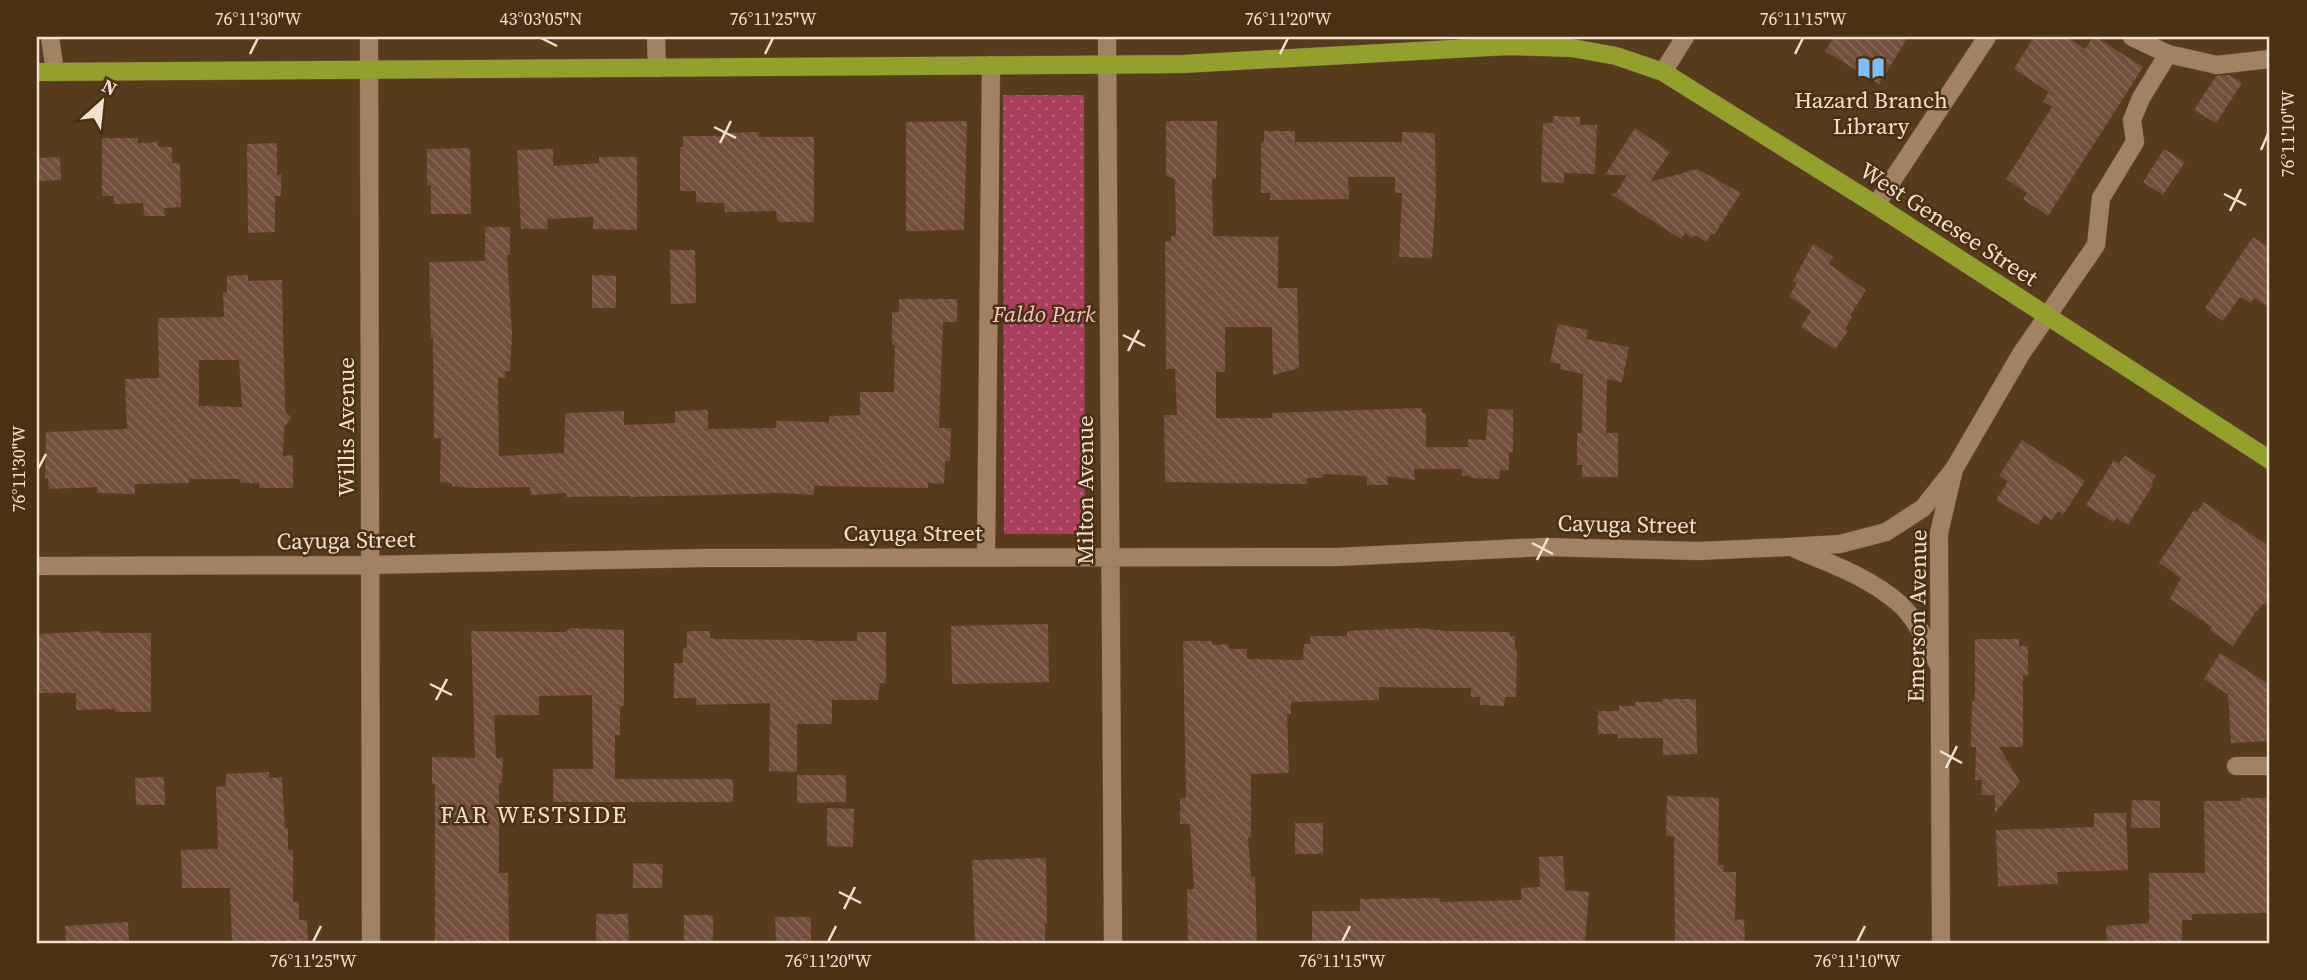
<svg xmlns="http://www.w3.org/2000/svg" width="2307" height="980" font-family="'Source Serif 4',serif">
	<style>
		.grass { fill: url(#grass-dots) }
		.building { fill: url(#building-back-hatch); fill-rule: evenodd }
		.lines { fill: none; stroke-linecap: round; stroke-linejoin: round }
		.minor-casing { stroke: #6e563c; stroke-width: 19 }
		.major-casing { stroke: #6e563c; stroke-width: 19 }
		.minor { stroke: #a28263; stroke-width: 18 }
		.major { stroke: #93a12c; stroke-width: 18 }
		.ticks { fill: none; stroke: #f2e0d0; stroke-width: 2.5 }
		.labels { text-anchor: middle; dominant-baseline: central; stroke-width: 5; stroke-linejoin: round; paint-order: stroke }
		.poi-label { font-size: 23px; fill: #f2e0d0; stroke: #4c3012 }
		.street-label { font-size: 23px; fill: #f2e0d0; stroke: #4c3012 }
		.park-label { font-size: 23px; font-style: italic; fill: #fbc0cb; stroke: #4c3012 }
		.neighbourhood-label { font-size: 24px; letter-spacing: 2px; fill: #f2e0d0; stroke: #4c3012 }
		.neatline { fill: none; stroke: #f2e0d0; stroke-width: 2.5 }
		.ticks-label { font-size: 18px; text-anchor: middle; fill: #f2e0d0 }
	</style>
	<defs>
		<pattern id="grass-dots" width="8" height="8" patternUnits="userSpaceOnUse" patternTransform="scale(1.75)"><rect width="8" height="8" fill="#a93e5d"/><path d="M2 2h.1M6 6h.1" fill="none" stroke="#b9637b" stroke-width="1.8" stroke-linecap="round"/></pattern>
		<pattern id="building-back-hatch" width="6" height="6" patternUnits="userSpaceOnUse" patternTransform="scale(1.75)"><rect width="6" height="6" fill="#744e3c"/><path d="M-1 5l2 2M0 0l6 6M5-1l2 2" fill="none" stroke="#886757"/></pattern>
	</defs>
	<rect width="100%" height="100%" fill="#573b1d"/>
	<!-- grass -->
	<path class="grass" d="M1003,95H1084L1085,534H1004Z"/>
	<!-- building -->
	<path class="building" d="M1834,37H1908L1879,84L1825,51Z
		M2034,37H2067L2085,49L2093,37H2096L2143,67L2048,216L2023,199L2027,193L2006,179L2052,107L2043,101L2049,92L2014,69Z
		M2229,75L2242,83L2216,123L2194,110L2216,76Z
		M1553,116L1580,117V125H1597L1595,174L1564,173V183L1541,182L1543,123H1553Z
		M967,121L964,230L906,231V122Z
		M1172,121H1217L1216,179H1212L1213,236L1278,237V288H1297L1299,368L1273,375L1272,327H1225V372H1216V418H1272V413L1422,408V413H1426V447H1468V439L1486,440L1488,409L1513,410V452H1509V470H1500L1499,479L1471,478L1469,476H1462V469H1414L1415,480L1387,476L1388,485H1367V476L1323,474V478H1307V484L1165,482L1164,415H1177L1175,369H1166L1165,242L1171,241V236H1176L1175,179L1166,176V122Z
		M1635,128L1670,152L1650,182L1697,169L1741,193L1714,235L1712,233L1706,242L1695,235L1692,238L1685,233L1681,239L1611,194L1616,193L1627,175H1605Z
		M1264,131H1295V142H1402V132L1435,133L1436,197L1432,258L1399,257L1402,193H1395V177H1348L1349,199L1270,200V193H1261V142H1264Z
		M759,132V137H814V222H780L777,220L776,211L725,212L724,203L696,202V191H680V147H683V136H722V133Z
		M102,138H138V143L158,142V147H172V163H180L181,207L164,208L165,216H144L143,203L113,204L114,196H102Z
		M277,143V175H281V196H275V232L248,233L247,144Z
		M470,148L471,214H431V185H427V149Z
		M553,149V166L599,163V157H637V230L593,229V217L547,219L548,229H521L517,150Z
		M2164,149L2185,162L2163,195L2143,182Z
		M60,157L61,180L37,181V158Z
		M485,227H510V255H507L512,334L510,371H505V378H498L499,456L564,453L565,413L624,411V425L675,423V411L708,410V429L776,428V421L829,422V416L860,415V392H894L895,345H892V312H899V299H957V322H943L939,428H951L950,461H945L944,484L928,483V488L814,486V495L778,493L630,497V496L566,497V493L531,495L530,487L471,488L452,486V483L440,482L441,438H434L433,337H431L429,262L485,261Z
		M2253,237L2270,248V308L2254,298L2251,303L2240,297L2223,321L2205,308Z
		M1813,244L1833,257L1829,264L1866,290L1850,316L1852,317L1845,329L1848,331L1835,349L1801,327L1811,311L1789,296L1797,283L1793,281Z
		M670,250H695L696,303L671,304Z
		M248,275V281L282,280L285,411L291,418L284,427L283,456L293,455V488H259V483H242L239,479H189V483L135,484V494L97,493V487L49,489L48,478H45L46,432L127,429L125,379L159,378L158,318L224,317L223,293L227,292V276ZM199,360H239L242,407L199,406Z
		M592,275L616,276V308H592Z
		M1558,324L1588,330L1586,339L1629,347L1622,382L1607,379L1606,433H1618V477H1582V465H1577V433H1582L1583,374L1560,369L1561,364L1550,362Z
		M2022,440L2085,481L2063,515L2058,511L2052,520L2044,515L2038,525L1996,500L2008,481L1999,476Z
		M2124,455L2156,476L2151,484L2153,485L2128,525L2116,518L2113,522L2086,505L2114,460L2119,464Z
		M2204,502L2270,547V603L2263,604L2255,613L2233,646L2210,630L2212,627L2170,599L2181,578L2159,563L2194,510L2197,512Z
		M1048,624L1049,682L952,684L951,626Z
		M570,628L624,630V706H620V735H615V779H733V802H553V769H593L592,695L539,696V715H494L496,758H503L502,783H499V873H508L509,943H435V784H432V757L475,758L471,631L566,632Z
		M1417,628L1448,631L1510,632V636H1515V649L1517,650L1516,697H1505L1504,706L1480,705V697H1471V688L1379,687V700L1291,702V714H1287L1289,773L1251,774V837H1248L1251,877H1255L1257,943H1188L1187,889H1194L1190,824H1180V798H1186L1183,641H1212V645L1228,644L1229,649H1247V659L1303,660L1304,644H1310V636H1347V631Z
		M100,631V633H151V712H115V709L76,710V693H37V634Z
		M687,631H710V638L719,639L814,640V641H857V632H886V683H880L878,700H832V724H797V772L769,771L770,703L696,705V698H674V663H683V648H687Z
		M1975,639H2019V646H2028V675H2023V745L2021,747H1999L2020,782L1995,813V795H1981L1982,780H1975L1976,747H1971L1972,701H1975Z
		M2220,653L2270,685V741L2231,743L2228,694L2204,679Z
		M1662,699H1696L1697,754L1663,755V738H1618V734H1598V711H1619V706H1635V702H1662Z
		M269,772V778L282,777L285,828H288V850H293V902H299V920H307L308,943H232L230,888H182L181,850L218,849L216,787L226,786V774Z
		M797,775H846V802L797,803Z
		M164,777L165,805H136L135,778Z
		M1667,796L1719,798L1718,865H1724L1723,872H1736L1735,920L1744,919L1745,943H1675L1674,837L1666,835Z
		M2241,798H2270V913L2192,914V920H2182V943H2107L2106,926L2149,923V873H2205L2204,801H2241Z
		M2132,800L2160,801V828H2131Z
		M827,808L854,809L853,847L827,846Z
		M2094,813H2126L2128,870L2057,872L2058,884L1998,886L1996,830L2094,827Z
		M1295,823H1323V854H1295Z
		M1563,856L1565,890L1589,892L1585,943H1312V911H1360V899L1440,898V902L1521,900V888L1540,887L1539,857Z
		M1046,858L1047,924H1045V943H975L972,860Z
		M633,863L663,864L662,888H633Z
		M596,914H628L629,943H596Z
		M684,915H713V943H684Z
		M775,917H811V943H776Z
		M128,922L129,943H66L65,926Z"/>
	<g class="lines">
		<!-- minor casing -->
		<g class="minor-casing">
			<path id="minor" d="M50,37L55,72
				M369,37L371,943
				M656,37L657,68
				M1107,37L1113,943
				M2132,37L2168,54L2217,65L2270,59
				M1663,72L1685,37
				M1876,205L1987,37
				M1795,549C1832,564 1871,578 1901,605C1918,622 1928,645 1939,666
				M986,557L991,65
				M37,566L370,565L704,558L1337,557L1544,547L1699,551L1788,547L1840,544L1886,532L1923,508L1954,469
				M2236,766H2270
				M1941,943L1939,533L1954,469L2021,354L2096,245L2101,198L2135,142L2132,120L2141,98L2168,54"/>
		</g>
		<!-- major casing -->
		<g class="major-casing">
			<path id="major" d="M37,72L1183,64L1507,46L1572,48L1616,56L1663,72L1876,205L2270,460"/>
		</g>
		<!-- minor -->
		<use href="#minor" class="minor"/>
		<!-- major -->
		<use href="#major" class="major"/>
	</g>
	<!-- ticks -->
	<path class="ticks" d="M541,38L557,46M250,54L258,38M765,54L773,38M1280,54L1288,38M1795,54L1803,38M714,127L736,138M720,143L731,121M2261,150L2268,134M2224,194L2246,205M2230,211L2241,189M1123,335L1145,346M1128,351L1139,330M38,469L46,454M1532,543L1553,554M1537,560L1548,538M430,684L452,695M436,700L447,679M1940,751L1962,763M1946,768L1957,746M839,892L861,903M844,909L855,887M313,942L321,926M828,942L836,926M1342,942L1350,926M1857,942L1865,926"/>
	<!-- icons -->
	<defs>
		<g id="library-bare" transform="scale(2.1)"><path d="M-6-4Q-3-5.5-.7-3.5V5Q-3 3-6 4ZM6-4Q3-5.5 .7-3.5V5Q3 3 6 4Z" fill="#7bbef8" stroke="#4c3012" stroke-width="2.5" paint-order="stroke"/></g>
	</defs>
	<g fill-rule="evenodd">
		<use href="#library-bare" x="1871" y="68"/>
	</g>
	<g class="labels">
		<!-- poi labels -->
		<g class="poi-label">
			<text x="1871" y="100">Hazard Branch<tspan x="1871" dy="26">Library</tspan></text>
		</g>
		<!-- street labels -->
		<g class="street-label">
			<text transform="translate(1949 224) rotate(33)">West Genesee Street</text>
			<text transform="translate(346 427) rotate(-90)">Willis Avenue</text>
			<text transform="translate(1085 490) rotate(-90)">Milton Avenue</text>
			<text transform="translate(1627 524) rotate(1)">Cayuga Street</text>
			<text x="913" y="533">Cayuga Street</text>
			<text transform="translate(346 540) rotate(-1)">Cayuga Street</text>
			<text transform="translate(1917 616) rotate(-89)">Emerson Avenue</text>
		</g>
		<!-- park labels -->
		<g class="park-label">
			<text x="1044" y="314">Faldo Park</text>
		</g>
		<!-- neighbourhood labels -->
		<g class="neighbourhood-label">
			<text x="534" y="814">FAR WESTSIDE</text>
		</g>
	</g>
	<!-- border -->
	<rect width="2307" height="980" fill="none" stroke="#4c3012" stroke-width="77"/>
	<!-- north arrow -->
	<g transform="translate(102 102) rotate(27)" stroke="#4c3012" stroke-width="5" paint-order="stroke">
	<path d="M0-5L12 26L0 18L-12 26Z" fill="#f2e0d0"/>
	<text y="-10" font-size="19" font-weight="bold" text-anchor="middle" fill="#f2e0d0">N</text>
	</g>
	<rect x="38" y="38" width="2230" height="904" class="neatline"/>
	<g class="ticks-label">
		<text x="258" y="25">76°11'30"W</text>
		<text x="541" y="25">43°03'05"N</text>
		<text x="773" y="25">76°11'25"W</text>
		<text x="1288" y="25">76°11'20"W</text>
		<text x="1803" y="25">76°11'15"W</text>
		<text transform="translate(2288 134) rotate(-90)" y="6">76°11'10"W</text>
		<text transform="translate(19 469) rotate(-90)" y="6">76°11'30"W</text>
		<text x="313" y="967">76°11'25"W</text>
		<text x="828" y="967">76°11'20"W</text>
		<text x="1342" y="967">76°11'15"W</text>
		<text x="1857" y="967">76°11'10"W</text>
	</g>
</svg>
